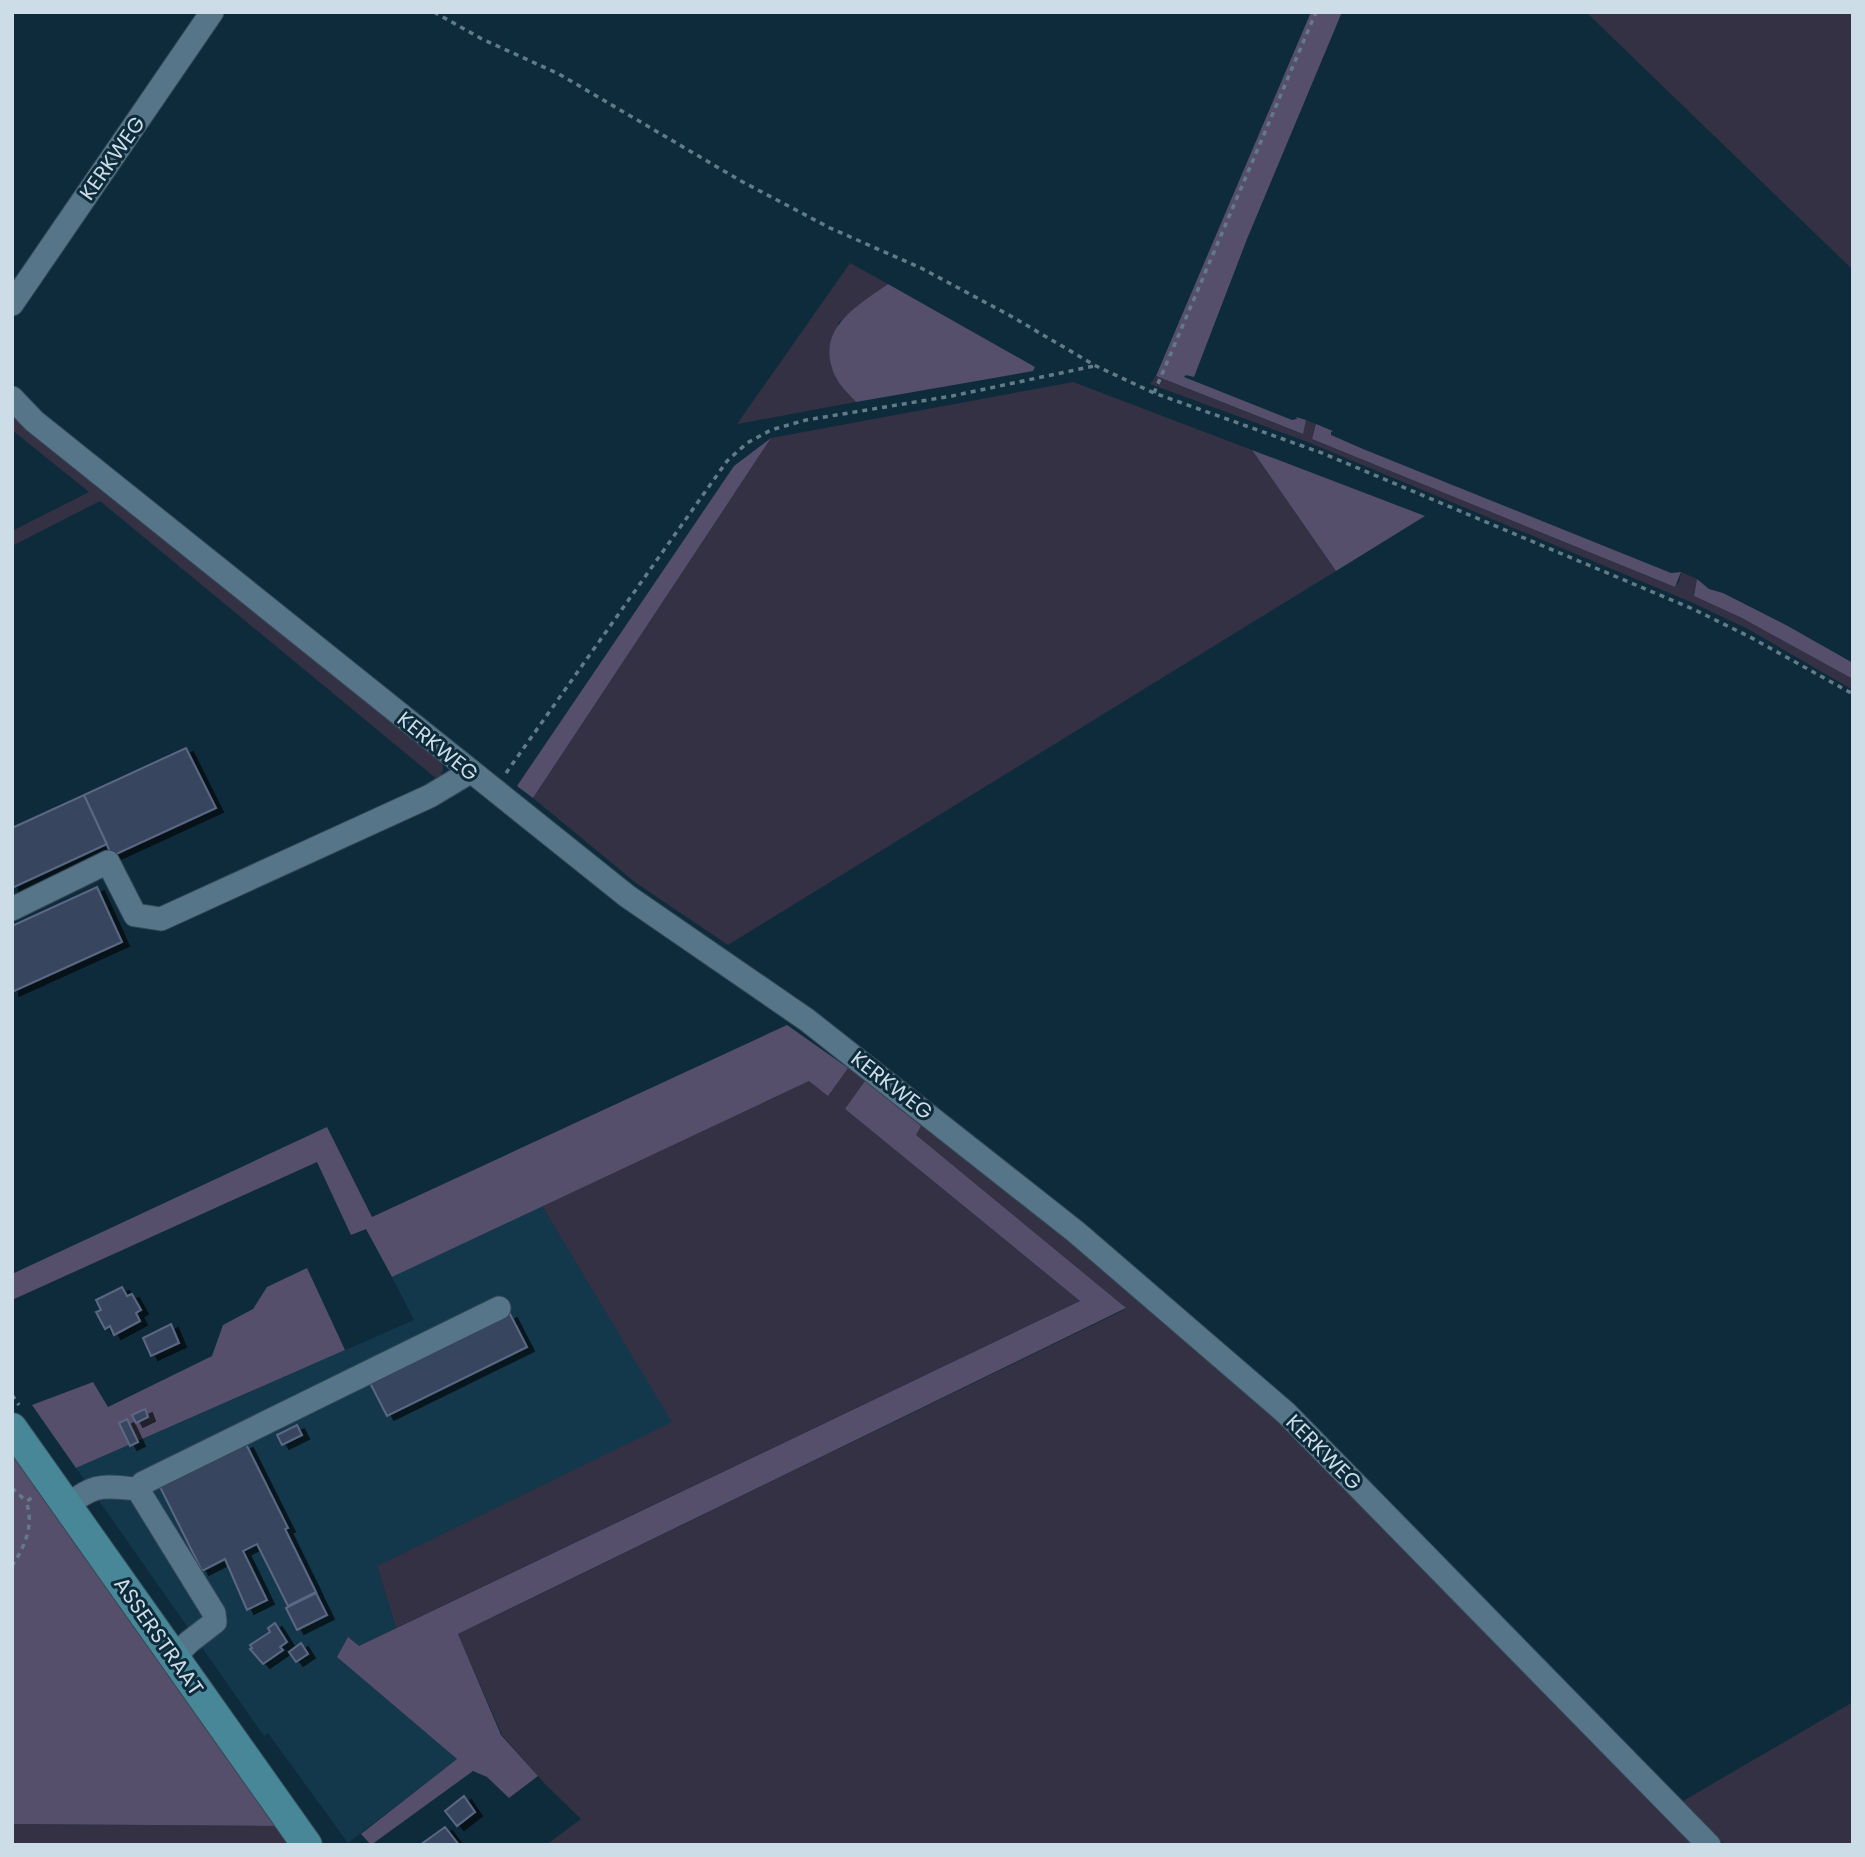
<svg xmlns="http://www.w3.org/2000/svg" width="1865" height="1857" font-family="Poppins,sans-serif">
	<style>
		.built { fill: #13384c }
		.green { fill: #343144 }
		.forest { fill: #554f6c }
		.building { fill: #39455f; stroke: #5b6883; stroke-width: 2; filter: url(#shadow) }
		.lines { fill: none; stroke-linecap: round; stroke-linejoin: round }
		.minor-casing { stroke: #354855; stroke-width: 25 }
		.major-casing { stroke: #354855; stroke-width: 32 }
		.path { stroke: #637a88; stroke-width: 3.5; stroke-dasharray: 5 5; stroke-linecap: butt }
		.minor { stroke: #577589; stroke-width: 23 }
		.major { stroke: #478797; stroke-width: 30 }
		.labels { text-anchor: middle; dominant-baseline: central; stroke-width: 6; stroke-linejoin: round; paint-order: stroke }
		.street-label { font-size: 21px; fill: #cddde8; stroke: #0e2b3c }
	</style>
	<defs>
		<filter id="shadow"><feDropShadow dx="7" dy="4" stdDeviation="0" flood-color="#0009"/></filter>
	</defs>
	<rect width="100%" height="100%" fill="#0e2b3c"/>
	<!-- built -->
	<path class="built" d="M542,1206L673,1422L377,1566L396,1628L337,1657L457,1759L348,1843L268,1733L264,1736L76,1468L414,1320L392,1277Z"/>
	<!-- green -->
	<path class="green" d="M1586,12H1853V270Z
		M850,263L888,284L838,323L835,377L856,402L737,424Z
		M1156,376L1302,434L1306,420L1316,424L1312,439L1675,587L1679,582L1681,572L1697,579L1694,596L1742,618L1847,675L1853,679V690L1748,629L1691,602L1305,441L1150,384Z
		M1073,382L1252,450L1336,571L728,945L636,883L533,798L771,438Z
		M12,409L442,758L443,770L438,780L100,501L12,546V531L89,492L12,430Z
		M852,1062L1042,1213L1278,1414L1702,1845H546L581,1819L545,1784L502,1735L458,1634L1126,1309L915,1135L921,1126L845,1109L1080,1301L396,1628L377,1566L672,1422L542,1206L809,1080L848,1068Z
		M1853,1702V1845H1725L1683,1801Z
		M12,1824L278,1826L292,1845H12Z"/>
	<!-- forest -->
	<path class="forest" d="M1311,12H1342L1247,239L1194,377L1186,375L1184,377L1292,420L1297,419L1296,417L1306,420L1303,434L1156,376Z
		M888,284L1035,367L1033,371L856,402C849,394 839,385 835,376C814,329 856,307 888,284Z
		M1316,424L1333,431L1331,432V435L1363,449L1671,573L1681,572L1675,587L1312,439Z
		M771,438L533,798L517,786L734,466Z
		M1252,450L1425,516L1336,571Z
		M1697,579L1709,589L1723,593L1786,625L1853,663V679L1742,618L1694,596Z
		M787,1025L848,1068L828,1096L809,1081L392,1277L366,1229L351,1235L317,1162L12,1300V1274L327,1127L372,1217Z
		M865,1081L921,1126L916,1135L1126,1308L458,1634L501,1735L538,1776L509,1798L487,1777L473,1771L371,1845L361,1834L457,1759L337,1657L348,1637L359,1646L1080,1301L845,1109Z
		M307,1268L345,1350L76,1468L32,1405L93,1382L108,1407L212,1356L223,1325L253,1309L267,1287Z
		M12,1447L278,1826L12,1824Z"/>
	<!-- building -->
	<path class="building" d="M186,748L216,808L112,856L84,795Z
		M84,795L107,844L12,888V828Z
		M97,887L122,942L12,992V926Z
		M122,1287L127,1296L132,1294L141,1310L136,1313L140,1321L114,1335L110,1326L105,1329L96,1312L101,1310L96,1300Z
		M510,1314L527,1347L387,1416L370,1383Z
		M171,1324L179,1343L151,1356L143,1338Z
		M145,1409L148,1417L136,1423L132,1415Z
		M127,1419L138,1442L130,1446L119,1423Z
		M297,1425L302,1435L282,1445L277,1435Z
		M246,1444L288,1528L285,1529L316,1592L288,1606L257,1544L243,1551L267,1600L247,1610L225,1559L202,1571L160,1487Z
		M316,1593L327,1615L297,1630L286,1608Z
		M275,1623L287,1642L280,1647L283,1650L263,1664L250,1649L252,1648L250,1645L270,1632L268,1628Z
		M301,1643L308,1654L296,1662L289,1652Z
		M464,1796L475,1812L457,1826L445,1811Z
		M445,1827L459,1845H420Z"/>
	<g class="lines">
		<!-- minor casing -->
		<g class="minor-casing">
			<path id="minor" d="M12,304L212,12
				M12,398L34,421L627,896L807,1020L1076,1232L1286,1413L1709,1845
				M12,909L108,862L135,915L161,919L430,796L470,772
				M67,1506C97,1481 104,1487 141,1489
				M174,1657L189,1642L215,1622L214,1613L140,1493L143,1483L499,1308"/>
		</g>
		<!-- major casing -->
		<g class="major-casing">
			<path id="major" d="M12,1428L307,1845"/>
		</g>
		<!-- path -->
		<path class="path" d="M434,12L482,39L559,74L741,181L830,228L921,268L1009,315L1096,366L1154,393L1322,453L1693,609L1750,637L1853,694
			M1154,393L1316,12
			M506,773L727,461L747,443L771,430L806,420L952,396L1094,366
			M12,1395L19,1405
			M12,1488L26,1501
			M12,1566C24,1548 35,1524 26,1502L34,1496"/>
		<!-- minor -->
		<use href="#minor" class="minor"/>
		<!-- major -->
		<use href="#major" class="major"/>
	</g>
	<g class="labels">
		<!-- street labels -->
		<g class="street-label">
			<text transform="translate(112 158) rotate(-55)">KERKWEG</text>
			<text transform="translate(438 746) rotate(39)">KERKWEG</text>
			<text transform="translate(892 1085) rotate(38)">KERKWEG</text>
			<text transform="translate(1324 1452) rotate(45)">KERKWEG</text>
			<text transform="translate(159 1636) rotate(55)">ASSERSTRAAT</text>
		</g>
	</g>
	<!-- border -->
	<rect width="1865" height="1857" fill="none" stroke="#cddde8" stroke-width="28"/>
</svg>
